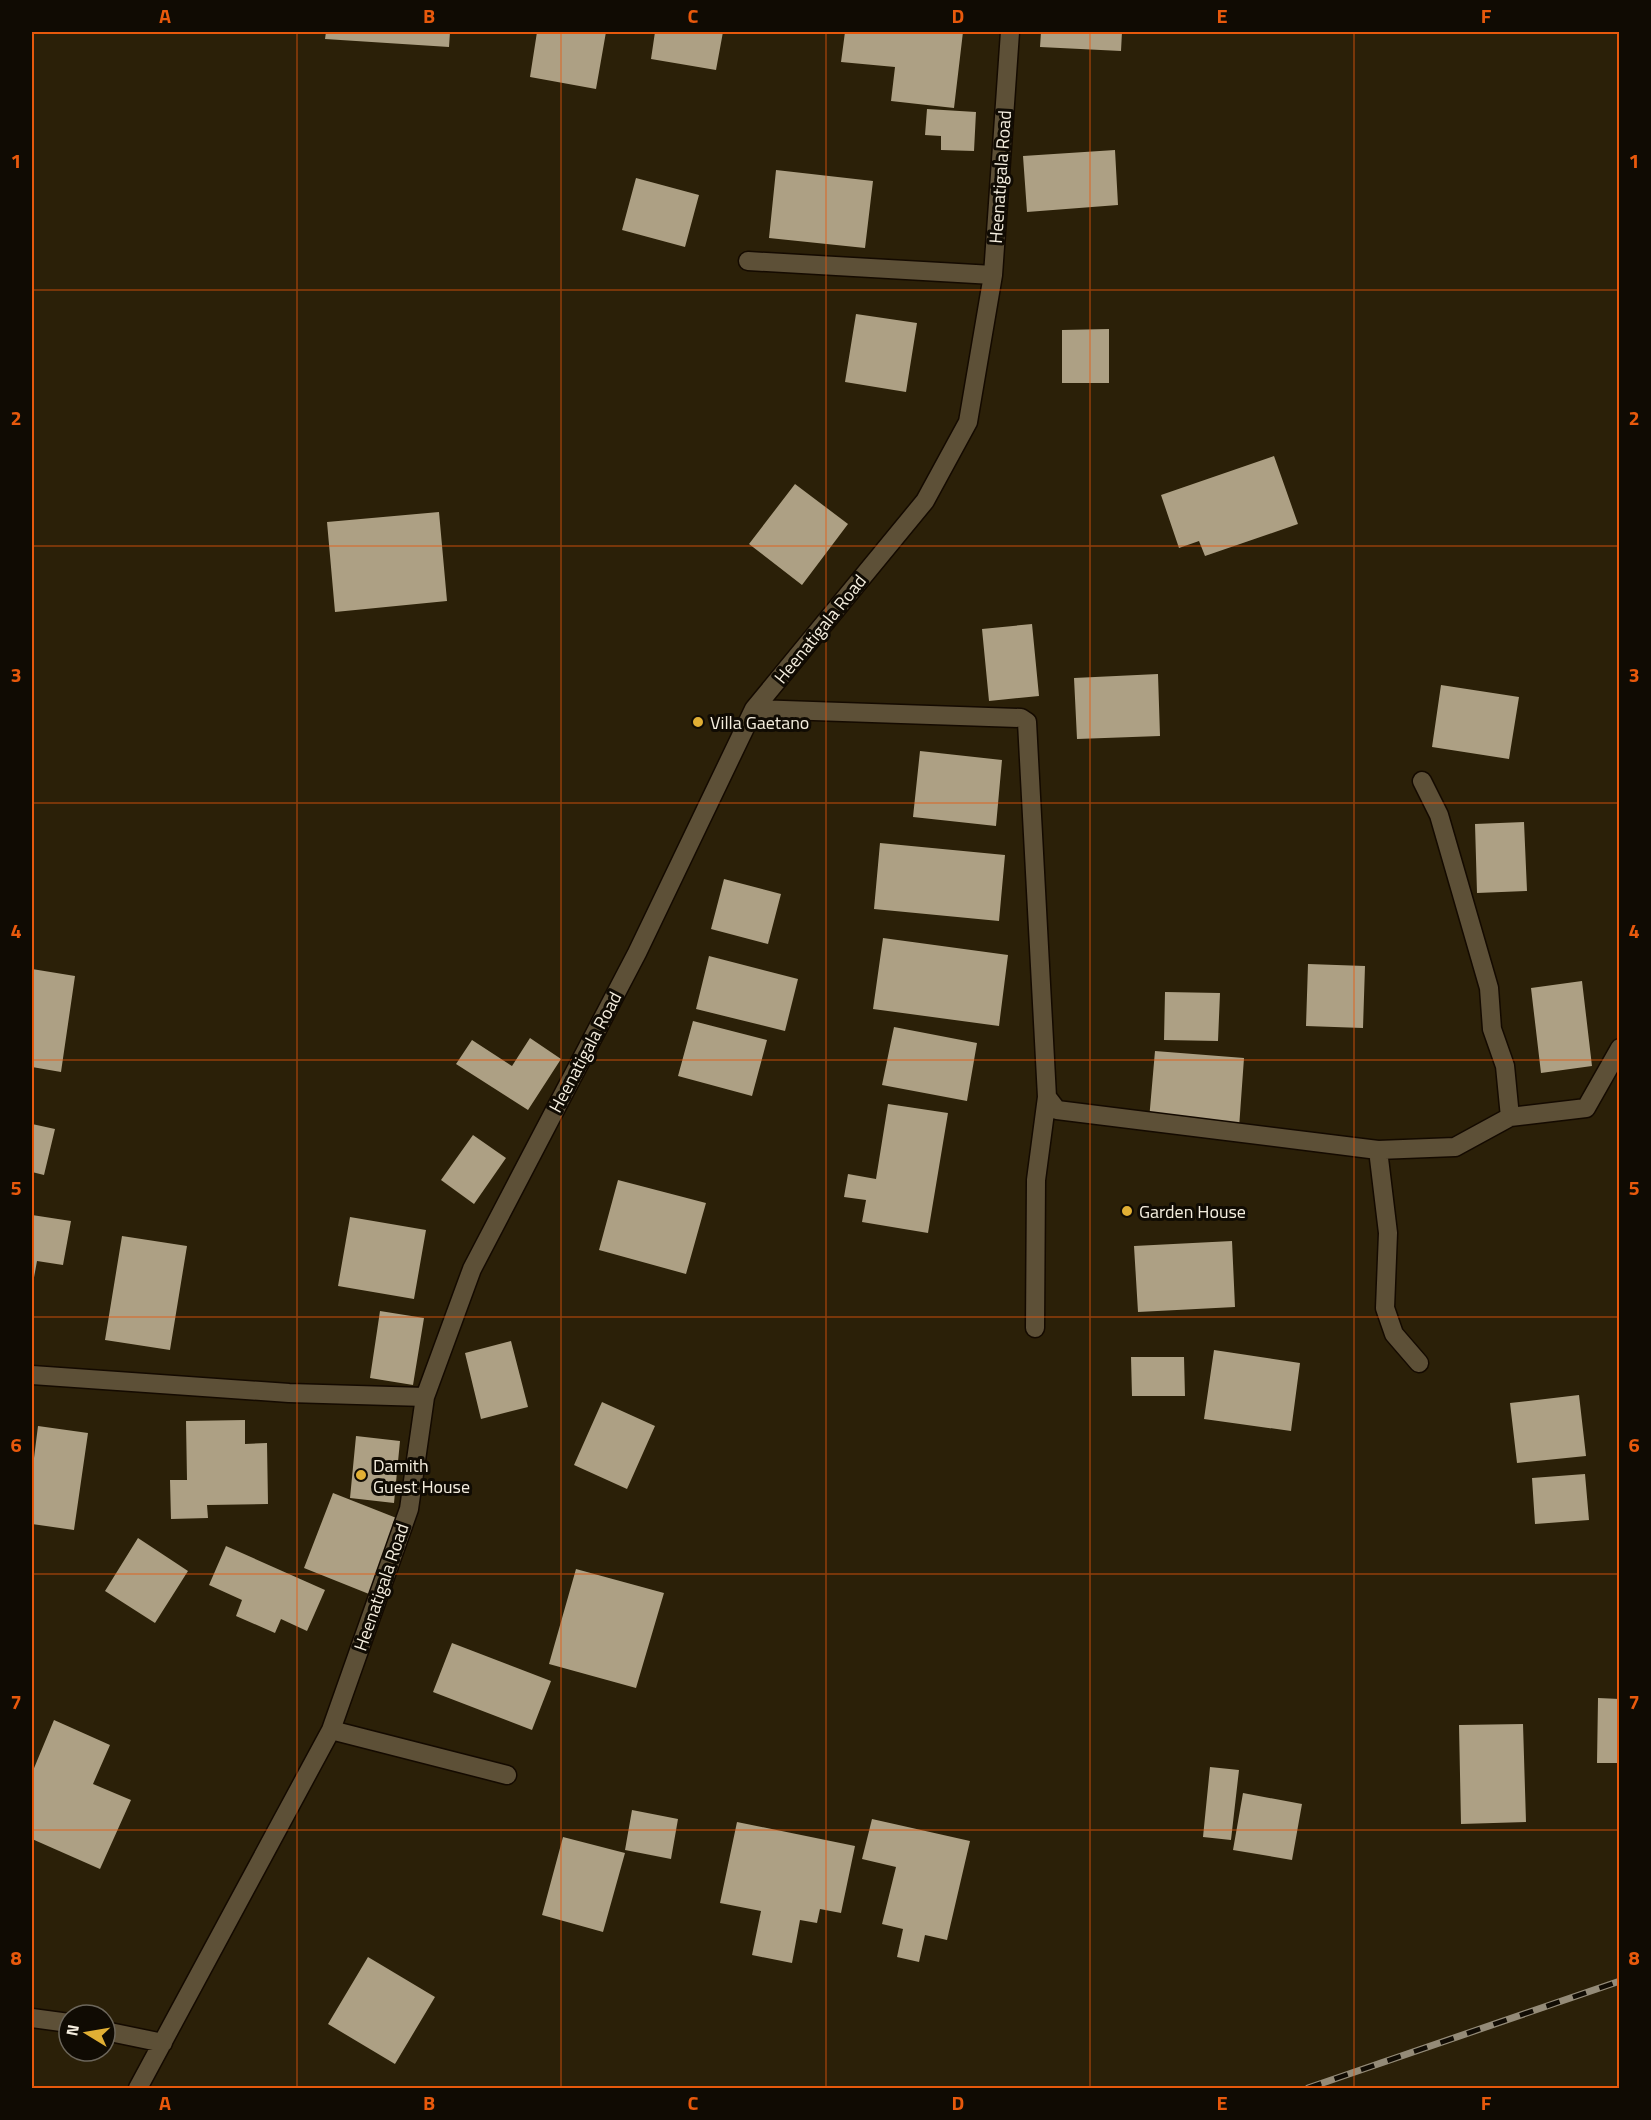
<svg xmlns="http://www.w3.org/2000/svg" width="1651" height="2120" font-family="'Titillium Web',sans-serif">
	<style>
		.building { fill: #ada084 }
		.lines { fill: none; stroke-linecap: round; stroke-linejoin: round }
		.minor-casing { stroke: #140a00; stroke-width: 21 }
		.minor { stroke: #5d5037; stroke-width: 18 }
		.rail-casing { stroke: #948b78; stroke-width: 7 }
		.rail { stroke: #100b03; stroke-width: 4.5; stroke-dasharray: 14; stroke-linecap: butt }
		.grid { fill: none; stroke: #e8590c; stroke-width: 1.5; stroke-opacity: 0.55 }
		.poi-dot { fill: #e1af34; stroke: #100b03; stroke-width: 2 }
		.labels { text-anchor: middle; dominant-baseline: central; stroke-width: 6; stroke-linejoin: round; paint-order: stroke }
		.street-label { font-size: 18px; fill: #f5eedf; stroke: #100b03 }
		.poi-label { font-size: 18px; fill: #f5eedf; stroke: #100b03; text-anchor: start }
		.neatline { fill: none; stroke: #e8590c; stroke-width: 2 }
		.grid-label { font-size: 20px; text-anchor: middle; font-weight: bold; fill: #e8590c }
	</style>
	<rect width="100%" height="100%" fill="#2b2008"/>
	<!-- building -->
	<path class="building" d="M326,32H450L449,47L325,39Z
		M537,32H606L596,89L530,77Z
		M655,32H723L716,70L651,59Z
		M845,32H963L954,108L891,101L895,67L841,62Z
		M1041,32H1122L1121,51L1040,47Z
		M927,109L976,112L974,151L941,150V136L925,135Z
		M1115,150L1118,205L1027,212L1023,156Z
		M776,170L873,181L865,248L769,238Z
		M636,178L699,195L685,247L622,230Z
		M856,314L917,323L906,392L845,382Z
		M1109,329V383H1062V330Z
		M1274,456L1298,524L1205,556L1199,541L1179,548L1161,495Z
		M795,484L848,524L802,585L749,544Z
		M439,512L447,601L335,612L327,522Z
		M1032,624L1039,696L989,701L982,629Z
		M1158,674L1160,736L1077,739L1074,678Z
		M1441,685L1519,697L1509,759L1432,747Z
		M920,751L1002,760L996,826L913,817Z
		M1524,822L1527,891L1477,893L1475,824Z
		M880,843L1005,855L999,921L874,909Z
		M724,879L781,894L768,944L711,929Z
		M883,938L1008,955L999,1026L873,1009Z
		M709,956L798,979L785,1031L696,1009Z
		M1308,964L1365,966L1363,1028L1306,1026Z
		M32,969L75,976L61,1072L32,1067Z
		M1582,981L1592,1066L1541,1073L1531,988Z
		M1165,992L1220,993L1218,1041L1164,1040Z
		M693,1021L767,1040L752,1096L678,1076Z
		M894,1027L977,1043L967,1101L882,1085Z
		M530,1038L561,1059L528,1110L456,1064L472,1040L512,1066Z
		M1155,1051L1244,1058L1239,1128L1149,1120Z
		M888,1104L948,1113L928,1233L862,1222L866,1200L844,1197L848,1174L876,1179Z
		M32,1124L55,1129L44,1175L32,1172Z
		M473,1135L506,1158L474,1204L441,1180Z
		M618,1180L706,1203L686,1274L599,1250Z
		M32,1215L71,1221L63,1265L37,1261L33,1283Z
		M350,1217L426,1230L414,1299L338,1286Z
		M122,1236L187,1246L170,1350L105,1340Z
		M1232,1241L1235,1307L1138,1312L1134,1246Z
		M380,1311L424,1318L413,1385L370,1378Z
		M511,1341L528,1407L481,1419L465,1353Z
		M1214,1350L1300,1363L1291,1431L1204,1419Z
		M1131,1357H1184L1185,1396H1132Z
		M1579,1395L1586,1456L1517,1463L1510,1403Z
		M602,1402L655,1426L627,1489L574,1465Z
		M245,1420V1444L267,1443L268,1504L207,1505L208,1518L171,1519L170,1480H187L186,1421Z
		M38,1426L88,1433L74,1530L32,1524V1474Z
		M356,1436L400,1441L394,1503L350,1498Z
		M1585,1474L1589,1520L1535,1524L1532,1478Z
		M333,1493L399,1519L369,1594L304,1568Z
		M138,1538L188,1571L155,1623L105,1591Z
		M226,1546L325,1590L307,1631L281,1619L275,1633L236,1616L242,1600L209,1585Z
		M576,1569L664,1593L636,1688L549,1664Z
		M452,1643L551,1681L532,1730L433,1692Z
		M1598,1698L1620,1699V1763H1597Z
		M54,1720L110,1745L93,1784L131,1800L100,1869L32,1839V1773Z
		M1523,1724L1526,1822L1461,1824L1459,1725Z
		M1210,1767L1239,1770L1231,1840L1203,1837Z
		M1243,1793L1302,1804L1292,1860L1233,1850Z
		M632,1810L678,1819L671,1859L625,1850Z
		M872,1819L970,1841L947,1940L925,1935L919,1962L897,1957L903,1929L882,1924L896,1867L862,1859Z
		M737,1822L855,1846L841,1913L820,1909L817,1923L800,1920L792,1963L752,1955L761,1911L720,1903Z
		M563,1837L625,1853L603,1932L542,1915Z
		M368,1957L435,1997L395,2064L328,2024Z"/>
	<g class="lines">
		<!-- minor casing -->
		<g class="minor-casing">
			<path id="minor" d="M748,261L993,275
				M754,709L1021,718L1027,722L1047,1097L1057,1110L1378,1150L1455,1147L1510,1117L1586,1108L1620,1048
				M1422,781L1439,815L1489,988L1492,1029L1505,1066L1510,1117
				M1378,1150L1388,1233L1385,1308L1394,1334L1419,1363
				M1035,1328L1036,1180L1047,1097
				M32,1375L289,1393L425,1397
				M331,1730L507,1775
				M32,2018L69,2023
				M105,2031L163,2043
				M138,2088L331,1730L409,1509L425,1397L472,1269L637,953L754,709L925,501L968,422L993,275L1010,32"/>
		</g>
		<!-- minor -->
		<use href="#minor" class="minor"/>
		<!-- rail casing -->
		<g class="rail-casing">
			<path id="rail" d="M1308,2088L1620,1981"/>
		</g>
		<!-- rail -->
		<use href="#rail" class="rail"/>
	</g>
	<!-- grid -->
	<path class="grid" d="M297,32V2088M561,32V2088M826,32V2088M1090,32V2088M1354,32V2088M32,290H1620M32,546H1620M32,803H1620M32,1060H1620M32,1317H1620M32,1574H1620M32,1830H1620"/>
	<!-- markers -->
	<g class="poi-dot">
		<circle cx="698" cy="722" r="6"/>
		<circle cx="1127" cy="1211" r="6"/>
		<circle cx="361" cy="1475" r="6"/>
	</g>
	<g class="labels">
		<!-- street labels -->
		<g class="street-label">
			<text transform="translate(1000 177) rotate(-86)">Heenatigala Road</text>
			<text transform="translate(820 629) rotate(-51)">Heenatigala Road</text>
			<text transform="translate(585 1052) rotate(-62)">Heenatigala Road</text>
			<text transform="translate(381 1587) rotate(-71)">Heenatigala Road</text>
		</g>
		<!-- poi labels -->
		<g class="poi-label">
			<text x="710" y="722">Villa Gaetano</text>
			<text x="1139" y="1211">Garden House</text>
			<text x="373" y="1465">Damith<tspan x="373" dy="21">Guest House</tspan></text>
		</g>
	</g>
	<!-- border -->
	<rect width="1651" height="2120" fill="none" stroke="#100b03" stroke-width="66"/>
	<!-- north arrow -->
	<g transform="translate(87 2033) rotate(281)"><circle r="28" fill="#100b03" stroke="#6c665b" stroke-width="1.5"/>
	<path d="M0-4.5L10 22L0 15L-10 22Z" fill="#e1af34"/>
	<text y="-9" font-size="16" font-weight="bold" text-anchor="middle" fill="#f5eedf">N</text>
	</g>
	<rect x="33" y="33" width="1585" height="2054" class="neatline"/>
	<g class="grid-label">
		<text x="165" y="23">A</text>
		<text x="429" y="23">B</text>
		<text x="693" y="23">C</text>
		<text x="958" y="23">D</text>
		<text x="1222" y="23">E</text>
		<text x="1486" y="23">F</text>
		<text x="16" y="168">1</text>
		<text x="1634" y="168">1</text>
		<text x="16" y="425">2</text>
		<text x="1634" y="425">2</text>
		<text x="16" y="682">3</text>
		<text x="1634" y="682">3</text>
		<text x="16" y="938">4</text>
		<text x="1634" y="938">4</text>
		<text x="16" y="1195">5</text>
		<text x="1634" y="1195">5</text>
		<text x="16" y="1452">6</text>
		<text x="1634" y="1452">6</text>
		<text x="16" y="1709">7</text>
		<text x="1634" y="1709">7</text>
		<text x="16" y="1965">8</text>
		<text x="1634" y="1965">8</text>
		<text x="165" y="2110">A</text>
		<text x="429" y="2110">B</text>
		<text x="693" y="2110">C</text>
		<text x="958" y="2110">D</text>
		<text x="1222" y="2110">E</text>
		<text x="1486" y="2110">F</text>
	</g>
</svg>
